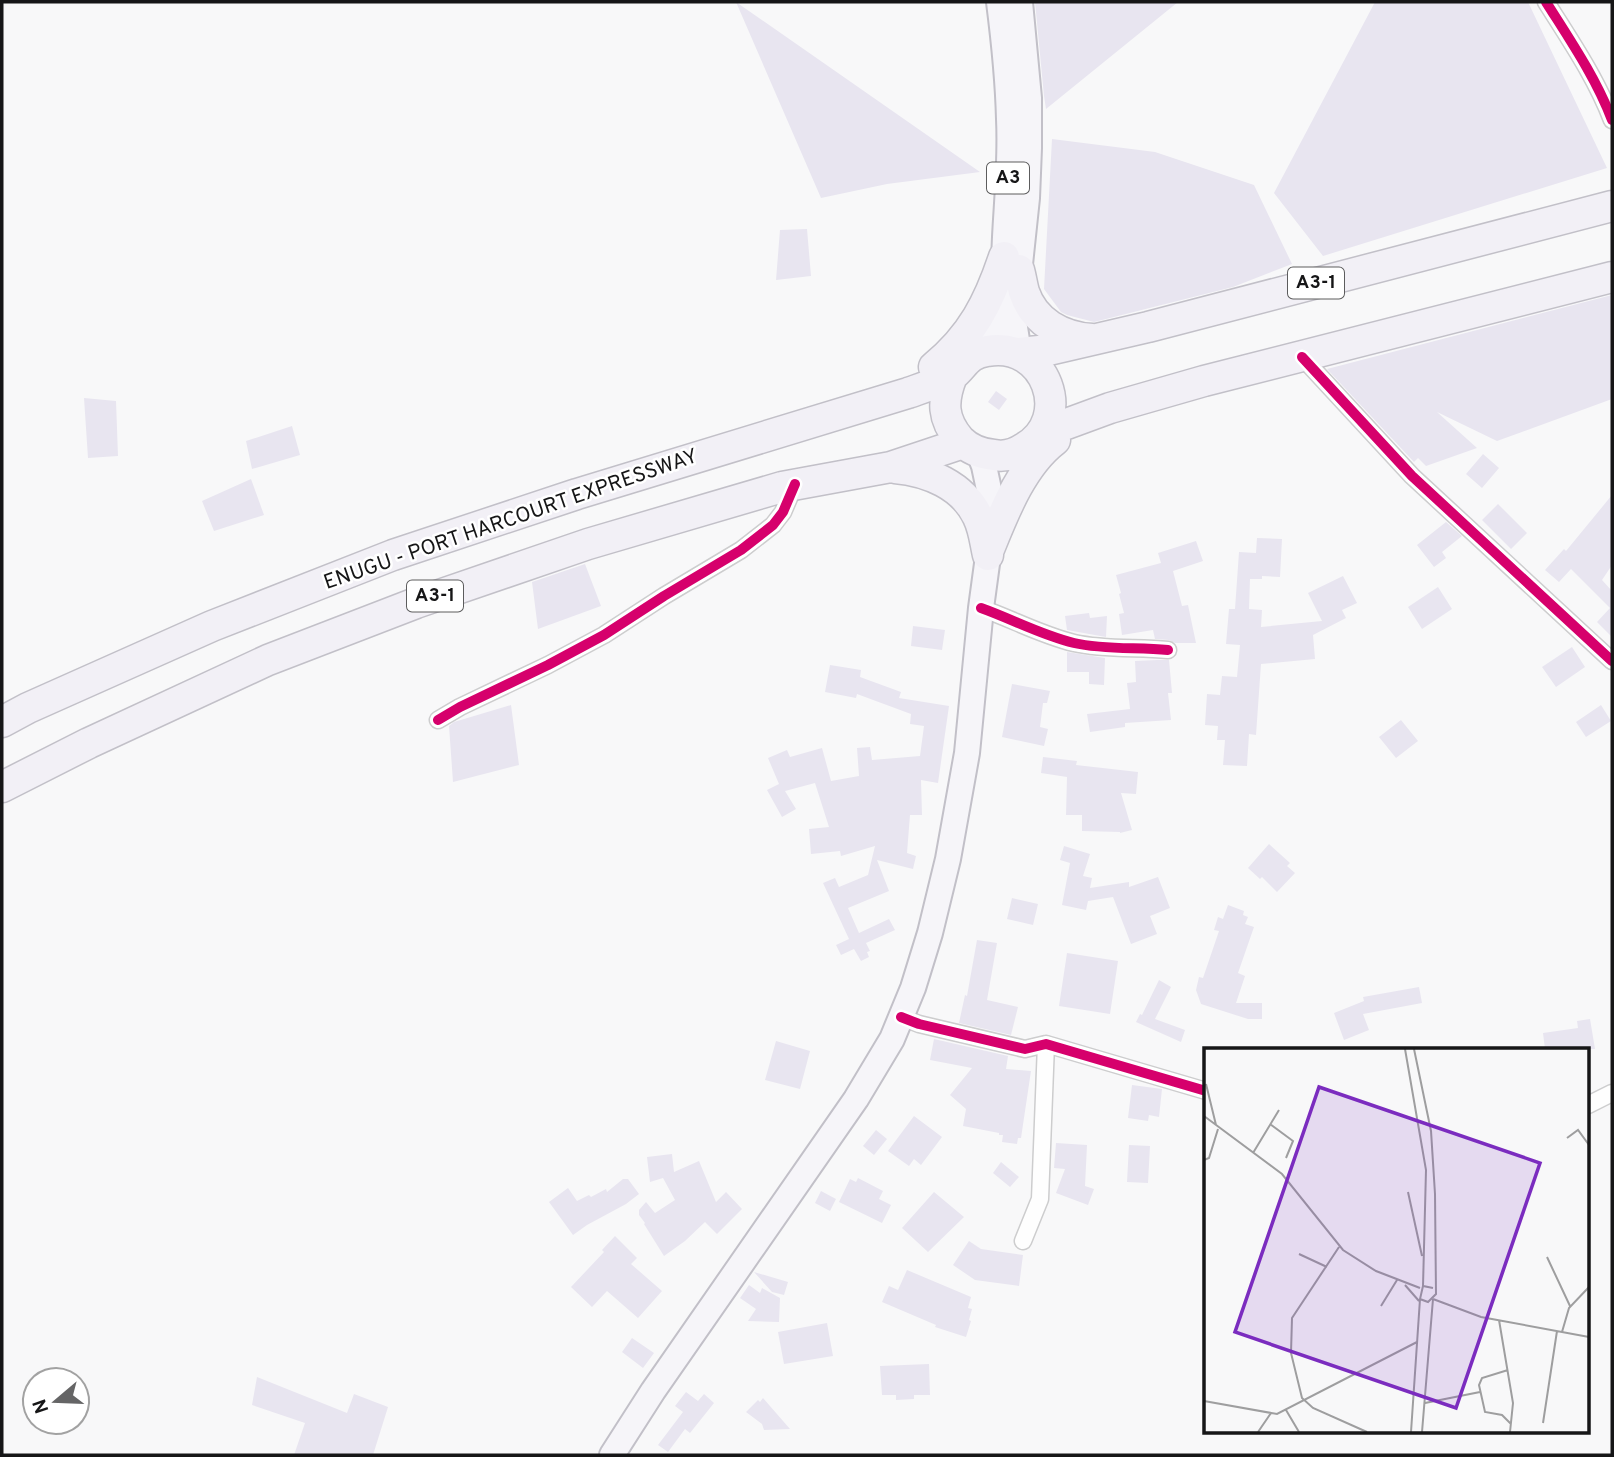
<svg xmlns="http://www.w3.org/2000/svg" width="1614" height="1457" font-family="Overpass,sans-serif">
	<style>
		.building { fill: #e8e5f0 }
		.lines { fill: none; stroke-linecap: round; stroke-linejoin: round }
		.street-casing { stroke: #cdcdce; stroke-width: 19 }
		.primary-casing { stroke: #c2c0c8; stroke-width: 28 }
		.highway-casing { stroke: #c2c0c8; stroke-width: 33 }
		.street { stroke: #fefefe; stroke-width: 16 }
		.primary { stroke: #f6f5f9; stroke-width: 24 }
		.highway { stroke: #f2f0f6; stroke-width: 30 }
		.cycleway-casing { stroke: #fff; stroke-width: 15 }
		.cycleway { stroke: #d6006c; stroke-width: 10 }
		.labels { text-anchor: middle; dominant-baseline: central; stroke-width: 5; stroke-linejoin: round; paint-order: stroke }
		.shield { fill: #fff; stroke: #5c5c5d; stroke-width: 2 }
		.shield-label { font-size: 19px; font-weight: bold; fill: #161617 }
		.street-label { font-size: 21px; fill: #161617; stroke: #fff }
		.inset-road { fill: none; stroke: #9e9e9f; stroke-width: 2 }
		.view { fill: #7b2cbf; fill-opacity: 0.15; stroke: #7b2cbf; stroke-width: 3.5 }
		.inset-edge { fill: none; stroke: #161617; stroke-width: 3.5 }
	</style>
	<rect width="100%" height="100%" fill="#f8f8f9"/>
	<!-- building -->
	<path class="building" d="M736,2L980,172L887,184L821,198Z
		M1035,2H1178L1046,109L1044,96Z
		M1375,2H1528L1607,168L1323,256L1274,193Z
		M1052,139L1155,152L1254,185L1292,264L1233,287L1094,322L1067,315L1061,312L1044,289Z
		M807,229L811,276L776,280L780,230Z
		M1612,295V399L1497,441L1437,412L1477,448L1426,466L1418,458L1414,462L1327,369Z
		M996,391L1007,399L999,410L988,402Z
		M84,398L116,401L118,456L88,458Z
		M292,426L300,455L252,469L246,441Z
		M1483,454L1499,468L1482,488L1466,474Z
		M251,479L264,515L214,531L202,501Z
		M1612,495V565L1602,580L1612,591V637L1597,622L1610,608L1571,569L1559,582L1545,570L1564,549L1566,551Z
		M1498,504L1527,533L1511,549L1482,520Z
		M1446,522L1462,536L1442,552L1446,558L1434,567L1417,545Z
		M1257,538L1282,539L1280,577L1262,576V579H1250L1249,609L1262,610L1261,627L1322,621L1308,593L1343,576L1357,603L1342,610L1346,618L1313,635L1315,659L1261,664L1256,735L1249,734L1247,766L1223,765L1225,740H1217L1218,726L1205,725L1207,694L1220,695L1222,676L1237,677L1240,645L1226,644L1229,609H1235L1239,552L1256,553Z
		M1196,541L1203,561L1173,571L1182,606L1188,605L1196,643H1175L1169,640L1155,639L1153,630L1122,635L1119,614L1124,613L1119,594L1121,593L1116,575L1161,563L1158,553Z
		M585,564L601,606L538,629L532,582Z
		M1438,587L1452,609L1422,629L1408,607Z
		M1089,613L1090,618L1107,616L1106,637L1067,630L1065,616Z
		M913,626L945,630L942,650L911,646Z
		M1572,647L1585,667L1556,687L1542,667Z
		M1067,652L1105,658L1104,685L1089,684V672H1067Z
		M1157,660H1169L1172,693H1168L1171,720L1125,723V727L1090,732L1087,714L1130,709L1127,683L1136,682L1135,661Z
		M830,665L861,670L860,677L901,692L899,698L949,706L938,783L921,780L922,815H910L907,853L916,856L913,869L877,860L889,891L848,908L859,933L889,919L895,930L866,943L870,951L867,952L869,957L861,961L854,949L841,955L836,945L849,939L823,883L835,878L839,887L868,875L875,846L841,856L840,851L811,854L809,829L829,827L815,783L785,791L796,809L782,817L767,790L779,784L768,758L787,750L790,757L822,748L831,781L859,776L857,748L870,747L872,760L920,756L924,726L910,724L911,714L857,694L856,698L825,692Z
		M1012,684L1050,691L1047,703H1043L1040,727L1048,729L1044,746L1002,737Z
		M511,705L519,765L453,782L449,726L454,722Z
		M1601,705L1611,721L1586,737L1576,722Z
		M1401,720L1418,741L1396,758L1379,737Z
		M1043,757L1077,761L1076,765L1138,772L1136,794L1121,793L1132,830L1120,833V832L1082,831V815H1066L1067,777L1041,773Z
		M1269,844L1290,863L1287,866L1295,873L1277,892L1262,877L1260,879L1248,868Z
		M1064,846L1090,854L1083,876L1092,878L1090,888L1129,882V887L1158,877L1170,908L1150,916L1157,934L1131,944L1113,897L1088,901L1086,910L1062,905L1070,863L1060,860Z
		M1012,898L1038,904L1033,925L1007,919Z
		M1228,905L1244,911L1243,915L1248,917L1245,924L1254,927L1238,973L1245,976L1236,1003H1262V1019H1248L1201,1004L1196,990L1199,977L1203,978L1219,931L1214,930L1218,917L1223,919Z
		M977,940L997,943L987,1000L1018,1007L1011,1035L959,1023L965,995L967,996Z
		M1067,953L1118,961L1110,1014L1059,1006Z
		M1159,980L1171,987L1155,1019L1185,1030L1181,1042L1136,1022L1140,1014L1142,1015Z
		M1419,987L1422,1003L1363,1014L1369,1030L1344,1040L1334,1013L1364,1001L1363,997Z
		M1590,1019L1595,1049H1545L1543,1033L1578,1028L1577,1021Z
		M934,1039L1008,1056L1006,1069L1031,1071L1021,1138H1018L1017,1144L1002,1142L1003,1135H999V1133L963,1126L966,1109L950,1095L972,1068L930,1060Z
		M776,1041L810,1051L800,1089L765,1080Z
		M1132,1085L1162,1089L1159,1117L1149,1115L1148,1121L1128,1118Z
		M914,1116L942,1137L921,1165L914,1159L909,1166L888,1151Z
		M876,1130L887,1139L874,1155L863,1146Z
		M1056,1143L1087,1145L1085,1186L1094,1189L1088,1205L1056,1193L1065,1169L1054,1168Z
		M1129,1145L1150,1146L1148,1183L1127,1182Z
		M672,1154L674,1172L699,1161L716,1202L726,1192L742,1209L717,1234L705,1222L685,1241L664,1256L644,1224L645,1223L639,1215V1210L646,1202L655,1213L675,1200L663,1178L650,1182L647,1157Z
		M1001,1162L1019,1177L1010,1187L993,1173Z
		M858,1178L883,1191L879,1199L891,1205L882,1223L839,1202L850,1179L856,1182Z
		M623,1179H628L639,1194L626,1204L587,1225L573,1235L549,1202L568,1188L577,1201L589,1195L591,1197L606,1189L607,1192Z
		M821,1191L836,1199L830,1211L815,1203Z
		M934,1192L964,1217L928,1252L902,1228Z
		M615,1236L637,1258L631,1264L662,1291L638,1318L607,1291L592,1307L571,1287L604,1252L602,1250Z
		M969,1241L981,1249L1023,1255L1019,1286L975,1280L953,1265Z
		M907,1270L971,1297L968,1308L972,1309L969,1320L971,1321L966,1337L935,1327L936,1325L882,1302L889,1286L898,1290Z
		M754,1272L788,1282L784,1295L772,1292Z
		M749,1285L760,1293L762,1288L780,1298L779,1322L748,1321L756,1309L740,1298Z
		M827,1323L833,1356L784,1364L778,1332Z
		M632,1338L654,1353L643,1368L622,1352Z
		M929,1364L930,1395H914V1399L896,1400V1395H882L880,1366Z
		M257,1377L347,1413L354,1394L388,1407L373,1455H294L305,1423L252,1405Z
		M686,1392L698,1401L704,1394L714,1403L690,1433L685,1429L668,1452L658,1445L683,1412L675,1406Z
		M763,1398L790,1429L764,1430L762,1424L746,1412L758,1400L760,1402Z"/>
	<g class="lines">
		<!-- street casing -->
		<g class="street-casing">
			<path id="street" d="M1546,2C1570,40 1596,78 1612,120
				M1302,357L1412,476L1612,661
				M981,608C1012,619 1041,635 1074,643C1105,650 1137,647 1168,650
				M438,720L460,707L548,665L604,635L664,596L741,550L773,525L783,512L795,484
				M901,1017L919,1024L1025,1049L1046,1044L1206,1091
				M1588,1105L1612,1093
				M1023,1241L1040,1199L1046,1044"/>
		</g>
		<!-- primary casing -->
		<g class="primary-casing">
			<path id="primary" d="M983,351C1006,317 1003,276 1005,237C1007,198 1011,159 1009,119C1008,80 1004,41 999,2
				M1019,353L1014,321L1027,198L1029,148V98L1020,2
				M612,1455L653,1391L856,1099L892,1039L913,988L930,933L948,859L967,753L981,608L989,549L991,499L984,466L979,453"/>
		</g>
		<!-- highway casing -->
		<g class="highway-casing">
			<path id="highway" d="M1019,270C1021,277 1022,285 1024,292C1034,322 1062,337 1092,339
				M1019,353L1049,350L1148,327L1612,206
				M934,367C972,336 989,302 1004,257
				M1042,433L1110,408L1204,381L1612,277
				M895,468C928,471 963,485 978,517C984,529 985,542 988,555
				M989,549C1004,512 1022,465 1055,440
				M2,722L28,708L212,626L393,555L577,494L908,393C919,389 944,381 953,375C965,365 967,354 987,351C1046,340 1075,419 1024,448C1015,454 1004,457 994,455C982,454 969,449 960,440C942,419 942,401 952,376
				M2,787L89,743L268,660L416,603L588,544L782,487L891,467L963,443"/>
		</g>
		<!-- street -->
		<use href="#street" class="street"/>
		<!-- primary -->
		<use href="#primary" class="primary"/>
		<!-- highway -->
		<use href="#highway" class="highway"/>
		<!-- cycleway casing -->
		<g class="cycleway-casing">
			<path id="cycleway" d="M1546,2C1570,40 1596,78 1612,120
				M1302,357L1412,476L1612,661
				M981,608C1012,619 1041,635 1074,643C1105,650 1137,647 1168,650
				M438,720L460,707L548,665L604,635L664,596L741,550L773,525L783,512L795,484
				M901,1017L919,1024L1025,1049L1046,1044L1206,1091"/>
		</g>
		<!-- cycleway -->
		<use href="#cycleway" class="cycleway"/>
	</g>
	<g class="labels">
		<!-- shield labels -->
		<g class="shield">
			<rect x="987" y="162.5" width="42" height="31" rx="5"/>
			<rect x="1288" y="267.5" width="56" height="31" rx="5"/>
			<rect x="407" y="580.5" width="56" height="31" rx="5"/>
		</g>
		<g class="shield-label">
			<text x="1008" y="178">A3</text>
			<text x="1316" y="283">A3-1</text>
			<text x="435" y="596">A3-1</text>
		</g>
		<!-- street labels -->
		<g class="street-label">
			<text transform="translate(511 520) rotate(-19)">ENUGU - PORT HARCOURT EXPRESSWAY</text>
		</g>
	</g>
	<!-- overview -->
	<g transform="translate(1204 1048)">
		<rect width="385" height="385" fill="#f8f8f9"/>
		<path class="inset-road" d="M201,1L222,122L219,238M210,1L227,83L231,146L232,246L224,254L216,251L219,238L229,240M2,36L12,77M0,68L78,126L139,202L172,223L216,240M66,76L89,93L82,110M363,90L374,82L385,97M49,105L75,62M0,112L5,110L14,81M204,144L218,208M135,199L88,270L87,305L98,350L109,360L163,384M95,206L123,219M343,209L366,258M201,237L215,253M229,251L277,269L385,289M177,258L193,232M295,272L309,355L306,384M358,284L365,260L385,239M304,322L278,330L275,337L281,364L298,367L307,376M0,353L73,366L213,294M221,355L276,344M82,362L95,384M339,375L353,283M54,384L67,365M207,384L216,251M218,384L229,251"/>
		<path class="view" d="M115,39L336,115L252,360L31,284Z"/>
		<rect width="385" height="385" class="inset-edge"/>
	</g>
	<!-- border -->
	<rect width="1614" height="1457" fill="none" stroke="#161617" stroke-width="7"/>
	<!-- north arrow -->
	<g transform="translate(56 1401) rotate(251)"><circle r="33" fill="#ffffff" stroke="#a2a2a2" stroke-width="2"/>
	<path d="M0-5L12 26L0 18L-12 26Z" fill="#656566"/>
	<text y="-10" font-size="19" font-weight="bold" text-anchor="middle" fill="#161617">N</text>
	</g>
</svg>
